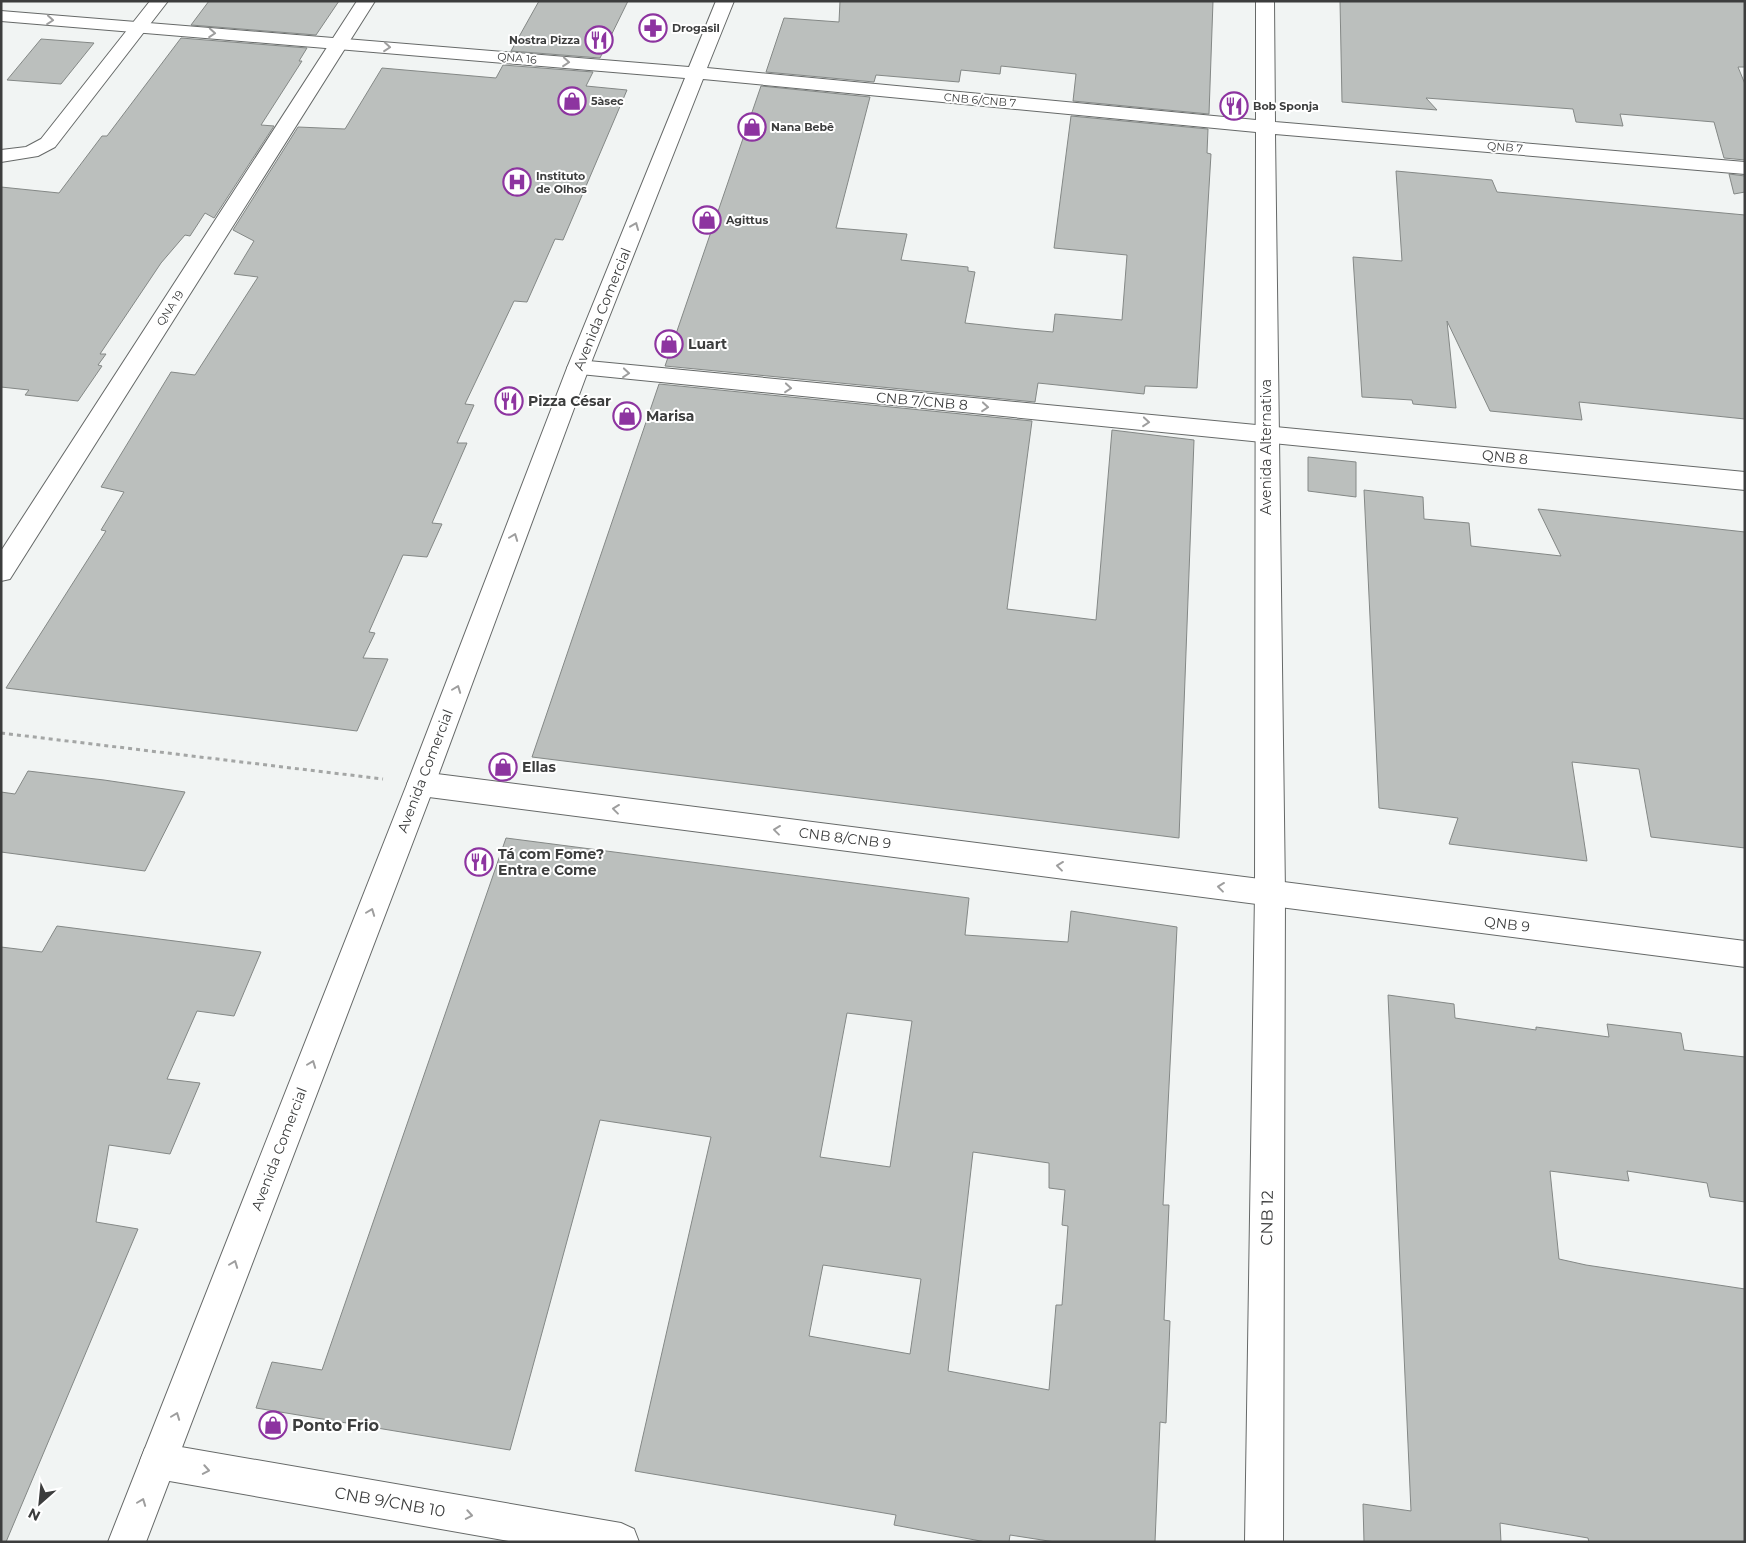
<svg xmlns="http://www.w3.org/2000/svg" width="1746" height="1543" font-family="Montserrat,sans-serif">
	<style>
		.building { fill: #bbbfbd; stroke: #848886; fill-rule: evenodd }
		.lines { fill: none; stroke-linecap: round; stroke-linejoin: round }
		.street-casing { stroke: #666968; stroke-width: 2 }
		.secondary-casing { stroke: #666968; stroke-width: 2 }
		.path { stroke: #a4a6a5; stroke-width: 3; stroke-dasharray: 4 4; stroke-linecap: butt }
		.street { fill: #fff; fill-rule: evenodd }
		.secondary { fill: #fff; fill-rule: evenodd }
		.oneway { stroke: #9e9e9e }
		.labels { text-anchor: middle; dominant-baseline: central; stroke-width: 4; stroke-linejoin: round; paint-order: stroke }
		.far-poi-label { font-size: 11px; font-weight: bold; fill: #3c3d3d; stroke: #fff; text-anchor: start }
		.far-street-label { font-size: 11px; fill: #3c3d3d; stroke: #fff }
		.street-label { font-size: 14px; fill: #3c3d3d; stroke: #fff }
		.poi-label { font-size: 14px; font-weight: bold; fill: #3c3d3d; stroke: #fff; text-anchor: start }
		.near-street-label { font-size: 16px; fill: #3c3d3d; stroke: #fff }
		.near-poi-label { font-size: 16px; font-weight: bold; fill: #3c3d3d; stroke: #fff; text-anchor: start }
	</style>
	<rect width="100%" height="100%" fill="#f1f4f3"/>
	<!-- building -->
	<path class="building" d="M209,1H339L316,35L191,25Z
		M539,1H628L600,58L511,51Z
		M840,1H1213L1209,114L1073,101L1076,74L1001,66L1000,74L961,70L959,82L876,75L874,82L766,72L784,18L839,22Z
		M1340,1H1745V67H1738L1745,84V160L1724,158L1714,122L1620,114L1623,126L1576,122L1573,109L1426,98L1437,110L1342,102Z
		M181,38L307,48L299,61H302L261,125L274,126L214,218L205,213L190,236L185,235L161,263L100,354H106L98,365L102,366L78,401L25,395L29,390L1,387V187L59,193L102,136H107Z
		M41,39L94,43L61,84L7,80Z
		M503,65L593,72L586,86L627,90L563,240L555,239L527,302L514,301L465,404L474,405L457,443H467L432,523L442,524L427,557L403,555L369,632L375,633L363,658L388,659L357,731L6,688L106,531L101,530L124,492L101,487L171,372L195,375L258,277L234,274L254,241L233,230L298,127L345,129L382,68L496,78Z
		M761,86L870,97L836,228L907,234L901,260L968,267V271L975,272L965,323L1020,329L1053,332L1055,314L1122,320L1127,255L1054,248L1071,116L1208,129L1207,153L1211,154L1197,388L1145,386L1144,394L1038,383L1035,402L665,366Z
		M1396,171L1492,180L1497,192L1745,215V419L1579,402L1582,420L1490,411L1447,321L1456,408L1413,404L1412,400L1362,397L1353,257L1402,261Z
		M1729,174L1745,176V192L1734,194Z
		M659,384L1032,421L1007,609L1096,620L1112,430L1194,440L1179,838L532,757Z
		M1308,457L1356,462V497L1308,491Z
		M1364,490L1423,497L1424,519L1469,523L1471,546L1561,556L1538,509L1745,532V848L1651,837L1639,769L1572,762L1587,861L1449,844L1458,818L1379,808Z
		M28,771L104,780L185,792L145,871L1,852V792L15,794Z
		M506,838L969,898L965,935L1068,942L1071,911L1177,927L1163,1205H1169L1164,1320L1170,1321L1166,1423L1160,1422L1155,1542H1055L1010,1535L1009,1542H986L894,1525L896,1515L635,1471L711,1137L600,1120L510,1450L256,1408L272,1362L322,1370ZM847,1013L912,1021L890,1167L820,1157ZM973,1152L1049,1163V1188L1065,1190L1062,1225L1068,1226L1062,1305H1056L1049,1390L948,1371ZM823,1265L921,1279L910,1354L809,1336Z
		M57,926L261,952L234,1016L197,1011L167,1079L200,1083L170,1154L109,1145L96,1222L138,1229L6,1542H1V947L42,952Z
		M1388,995L1454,1004L1455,1018L1536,1030V1027L1609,1037L1607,1024L1681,1033L1684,1050L1745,1057V1202L1710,1197L1707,1183L1627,1171L1629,1181L1550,1171L1559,1259L1586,1265L1745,1289V1542H1589L1588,1538L1500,1523L1501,1542H1364L1363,1504L1411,1511Z"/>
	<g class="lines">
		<!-- street casing -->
		<g class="street-casing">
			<path id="street" d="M150,1H168L55,147L38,156L1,162V150L26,147L41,139Z
				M357,1H375L10,579L1,581V551Z
				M578,360L1745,472V490L570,373L567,368L570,363Z
				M421,772L1745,941V967L421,796L411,792L407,784L411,776Z
				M158,1443L621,1523L634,1529L639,1542H514L158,1479L145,1474L140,1461L145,1448Z"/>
		</g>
		<!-- secondary casing -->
		<g class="secondary-casing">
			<path id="secondary" d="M716,1H734L707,68L1256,120V1H1274L1275,122L1745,162V174L1275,134L1285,893L1283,1542H1245L1255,893L1256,132L703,79L589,368L435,784L146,1542H108L407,784L567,368L685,78L1,21V11L689,67Z"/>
		</g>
		<!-- path -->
		<path class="path" d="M1,733L383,779"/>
		<!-- street -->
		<use href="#street" class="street"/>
		<!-- secondary -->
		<use href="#secondary" class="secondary"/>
	</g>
	<!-- one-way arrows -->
	<defs><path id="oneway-chevron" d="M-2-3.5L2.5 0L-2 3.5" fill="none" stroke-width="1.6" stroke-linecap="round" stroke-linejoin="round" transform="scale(1.25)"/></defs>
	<g class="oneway">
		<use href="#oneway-chevron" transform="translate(50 20) rotate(5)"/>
		<use href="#oneway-chevron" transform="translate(212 33) rotate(4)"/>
		<use href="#oneway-chevron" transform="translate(387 47) rotate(5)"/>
		<use href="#oneway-chevron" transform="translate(566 62) rotate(5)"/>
		<use href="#oneway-chevron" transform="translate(635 226) rotate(-68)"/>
		<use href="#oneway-chevron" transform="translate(626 373) rotate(5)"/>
		<use href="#oneway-chevron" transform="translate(788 388) rotate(5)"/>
		<use href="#oneway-chevron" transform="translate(985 407) rotate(5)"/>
		<use href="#oneway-chevron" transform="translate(1146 422) rotate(5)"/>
		<use href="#oneway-chevron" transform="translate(514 537) rotate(-69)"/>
		<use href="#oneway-chevron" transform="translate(457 689) rotate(-69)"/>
		<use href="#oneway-chevron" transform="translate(616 809) rotate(-173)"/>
		<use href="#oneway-chevron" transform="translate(777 830) rotate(-173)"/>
		<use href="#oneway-chevron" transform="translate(1060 866) rotate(-173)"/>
		<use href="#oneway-chevron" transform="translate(1221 887) rotate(-173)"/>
		<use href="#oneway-chevron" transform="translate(371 912) rotate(-69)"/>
		<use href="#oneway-chevron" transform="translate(312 1064) rotate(-69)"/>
		<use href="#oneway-chevron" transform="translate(234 1264) rotate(-69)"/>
		<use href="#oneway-chevron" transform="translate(176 1416) rotate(-69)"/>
		<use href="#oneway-chevron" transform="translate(206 1470) rotate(10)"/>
		<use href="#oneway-chevron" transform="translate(142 1502) rotate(-69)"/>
		<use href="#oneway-chevron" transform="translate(469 1515) rotate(10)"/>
	</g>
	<!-- icons -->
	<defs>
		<g id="pharmacy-ring" transform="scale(1.4375)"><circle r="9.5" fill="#fff" stroke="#8d34a0" stroke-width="1.5"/><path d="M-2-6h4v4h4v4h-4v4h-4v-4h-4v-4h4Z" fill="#8d34a0"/></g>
		<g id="restaurant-ring" transform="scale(1.4375)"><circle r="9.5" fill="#fff" stroke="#8d34a0" stroke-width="1.5"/><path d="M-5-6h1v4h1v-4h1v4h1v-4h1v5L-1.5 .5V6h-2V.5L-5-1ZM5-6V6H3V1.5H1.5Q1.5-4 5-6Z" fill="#8d34a0"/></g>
		<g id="shop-ring" transform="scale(1.4375)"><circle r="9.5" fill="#fff" stroke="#8d34a0" stroke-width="1.5"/><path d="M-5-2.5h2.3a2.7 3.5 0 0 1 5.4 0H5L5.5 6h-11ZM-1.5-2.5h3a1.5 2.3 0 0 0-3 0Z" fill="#8d34a0"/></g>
		<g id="hospital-ring" transform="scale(1.4375)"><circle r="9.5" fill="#fff" stroke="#8d34a0" stroke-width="1.5"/><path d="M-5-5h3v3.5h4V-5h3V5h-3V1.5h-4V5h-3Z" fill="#8d34a0"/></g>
	</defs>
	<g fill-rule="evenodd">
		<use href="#pharmacy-ring" x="653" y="28"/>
		<use href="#restaurant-ring" x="599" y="40"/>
		<use href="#shop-ring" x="572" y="101"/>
		<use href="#restaurant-ring" x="1234" y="106"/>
		<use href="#shop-ring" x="752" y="127"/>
		<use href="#hospital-ring" x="517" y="182"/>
		<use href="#shop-ring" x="707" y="220"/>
		<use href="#shop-ring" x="669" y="344"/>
		<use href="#restaurant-ring" x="509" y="401"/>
		<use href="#shop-ring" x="627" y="416"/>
		<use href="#shop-ring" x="503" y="767"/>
		<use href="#restaurant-ring" x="479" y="862"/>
		<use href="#shop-ring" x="273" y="1425"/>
	</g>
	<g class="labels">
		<!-- far-poi labels -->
		<g class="far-poi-label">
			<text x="672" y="28">Drogasil</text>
			<text x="580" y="40" text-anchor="end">Nostra Pizza</text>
			<text x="591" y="101">5àsec</text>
			<text x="1253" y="106">Bob Sponja</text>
			<text x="771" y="127">Nana Bebê</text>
			<text x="536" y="176">Instituto<tspan x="536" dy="13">de Olhos</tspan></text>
			<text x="726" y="220">Agittus</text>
		</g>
		<!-- far-street labels -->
		<g class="far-street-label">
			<text transform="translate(517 58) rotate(5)">QNA 16</text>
			<text transform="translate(980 100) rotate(5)">CNB 6/CNB 7</text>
			<text transform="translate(1505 147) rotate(5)">QNB 7</text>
			<text transform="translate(170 308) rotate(-57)">QNA 19</text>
		</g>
		<!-- street labels -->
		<g class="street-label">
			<text transform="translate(602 309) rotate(-68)">Avenida Comercial</text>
			<text transform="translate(922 401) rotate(5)">CNB 7/CNB 8</text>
			<text transform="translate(1266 447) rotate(-90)">Avenida Alternativa</text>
			<text transform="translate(1505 457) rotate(6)">QNB 8</text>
			<text transform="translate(425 771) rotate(-69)">Avenida Comercial</text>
			<text transform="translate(845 838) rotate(7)">CNB 8/CNB 9</text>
			<text transform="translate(1507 924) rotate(7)">QNB 9</text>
			<text transform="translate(279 1149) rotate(-69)">Avenida Comercial</text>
		</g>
		<!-- poi labels -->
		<g class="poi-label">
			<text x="688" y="344">Luart</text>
			<text x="528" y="401">Pizza César</text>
			<text x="646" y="416">Marisa</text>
			<text x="522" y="767">Ellas</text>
			<text x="498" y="854">Tá com Fome?<tspan x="498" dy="16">Entra e Come</tspan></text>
		</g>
		<!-- near-street labels -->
		<g class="near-street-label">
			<text transform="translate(1267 1218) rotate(-89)">CNB 12</text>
			<text transform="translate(390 1502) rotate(10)">CNB 9/CNB 10</text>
		</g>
		<!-- near-poi labels -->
		<g class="near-poi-label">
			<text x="292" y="1425">Ponto Frio</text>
		</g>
	</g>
	<!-- border -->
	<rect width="1746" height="1543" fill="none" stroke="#3c3d3d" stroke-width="5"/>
	<!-- north arrow -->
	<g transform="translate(40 1503) rotate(207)" stroke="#ffffff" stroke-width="4" paint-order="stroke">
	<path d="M0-4L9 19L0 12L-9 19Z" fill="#3c3d3d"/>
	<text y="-8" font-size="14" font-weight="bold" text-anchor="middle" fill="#3c3d3d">N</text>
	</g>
</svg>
